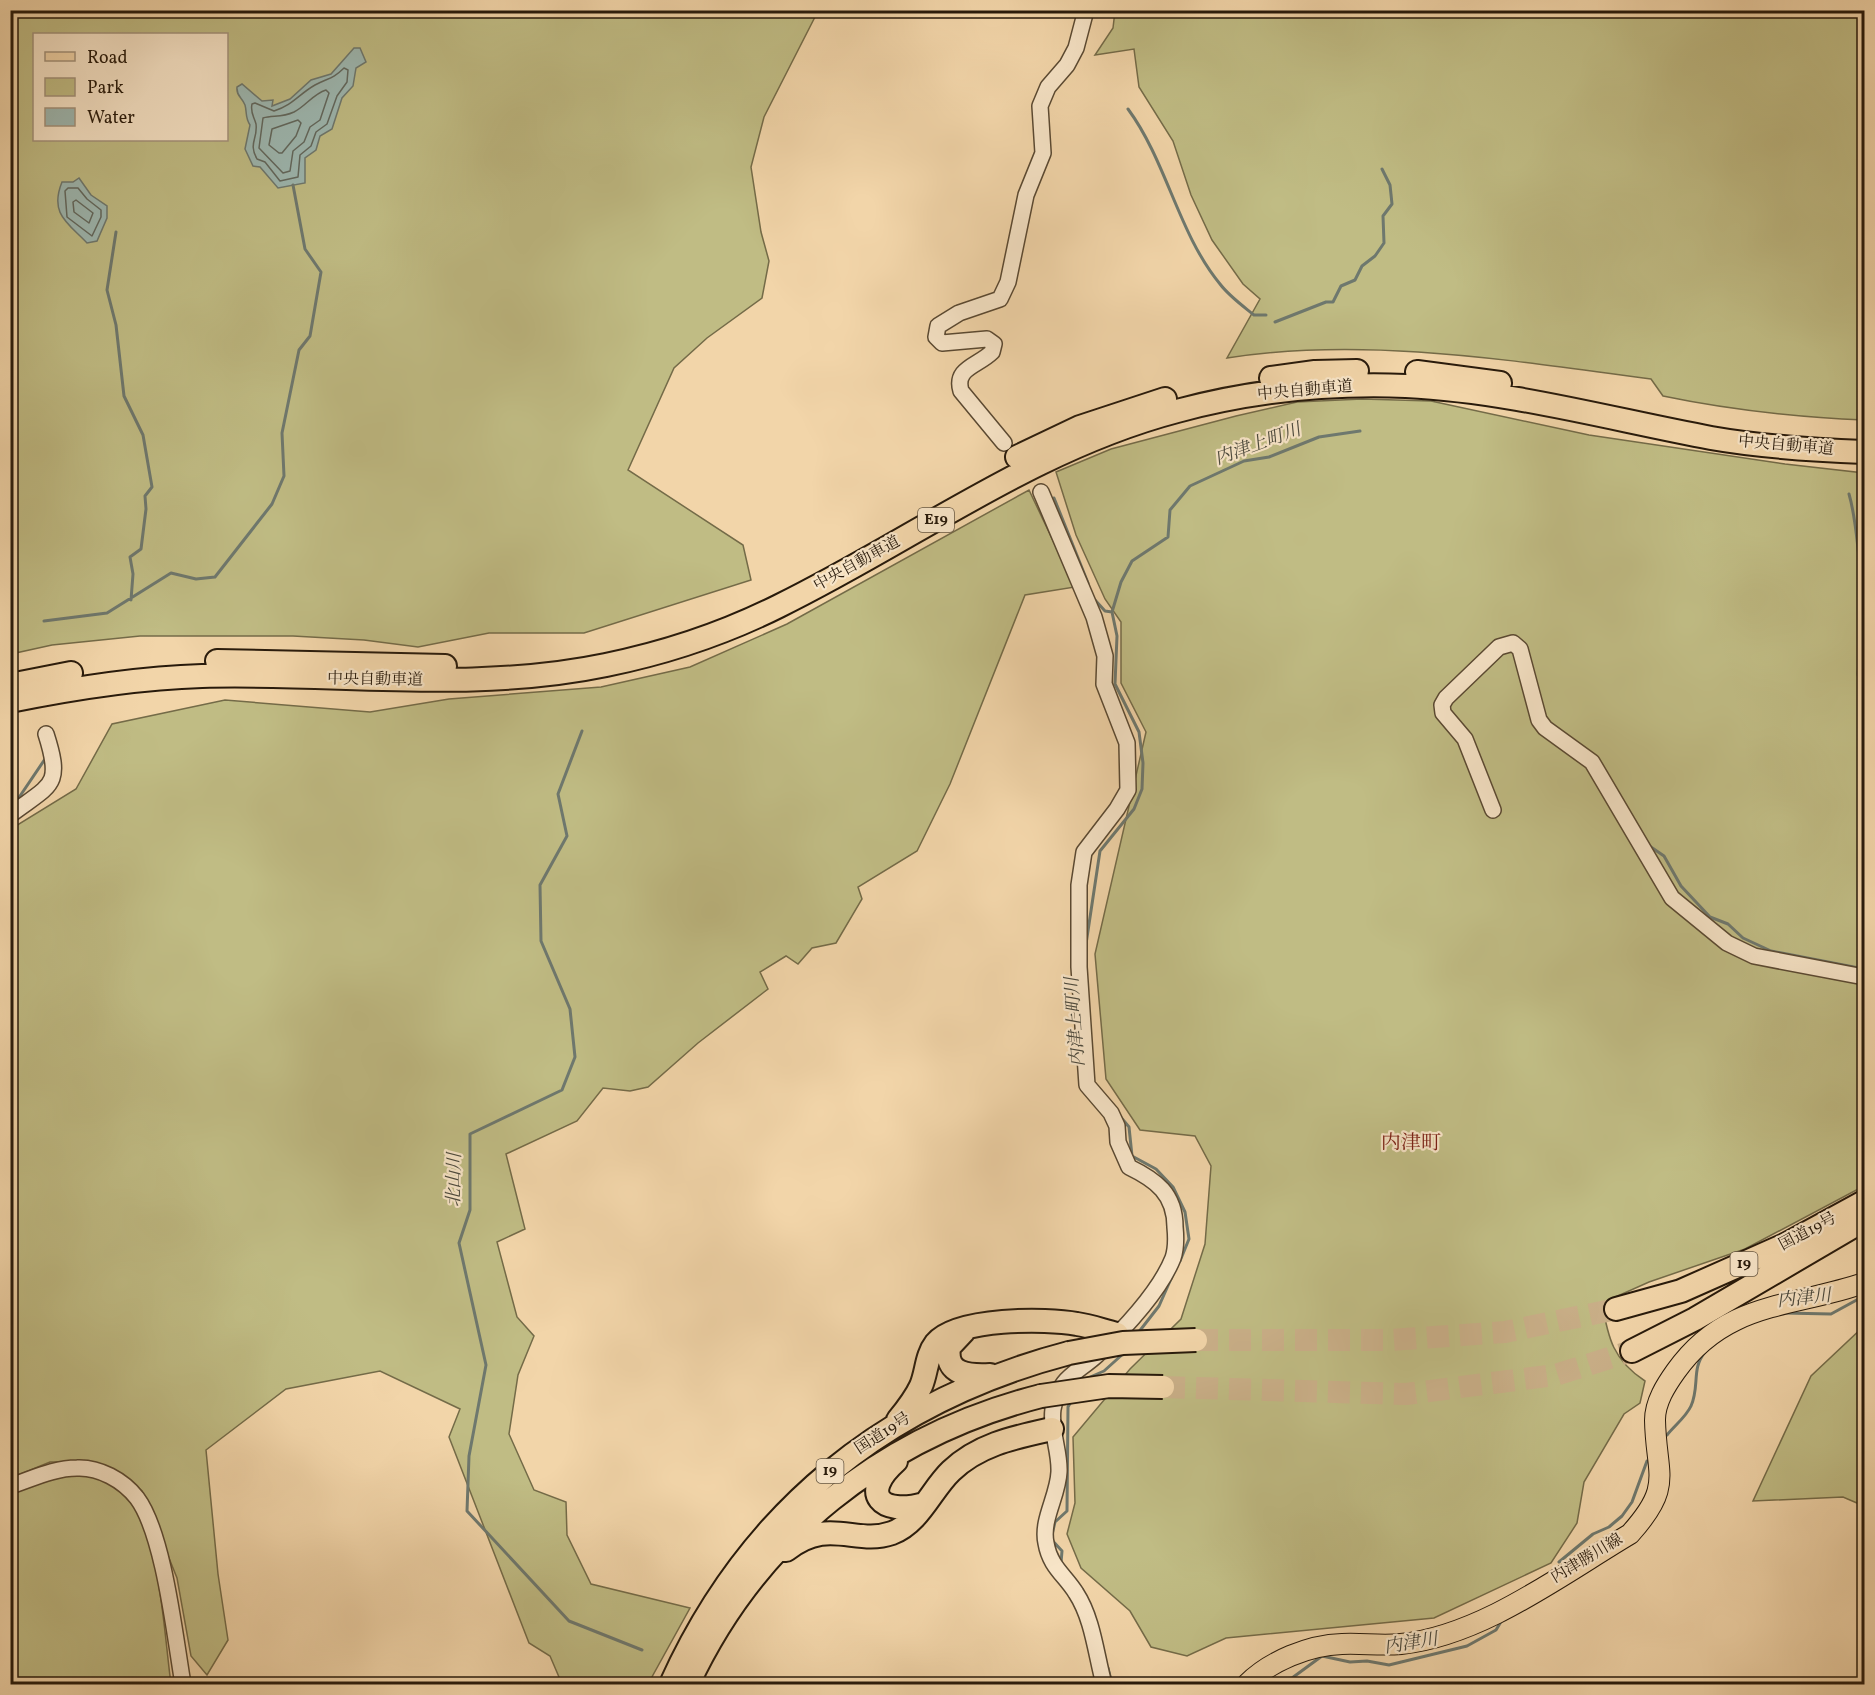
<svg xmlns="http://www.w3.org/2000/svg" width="1875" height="1695" font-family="Vollkorn,'Noto Serif JP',serif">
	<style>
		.green { fill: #c0bc84; stroke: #746b48; stroke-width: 1.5; fill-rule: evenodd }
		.water { fill: #9db7b0; stroke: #6e786e; stroke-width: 1.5 }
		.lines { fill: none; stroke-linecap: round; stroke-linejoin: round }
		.shore { stroke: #62685e; stroke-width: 1.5 }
		.stream { stroke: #6e786e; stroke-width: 3 }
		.highway-tunnel { stroke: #cab089; stroke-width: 22; stroke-dasharray: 22 11; stroke-linecap: butt }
		.minor-casing { stroke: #5a4932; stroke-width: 18 }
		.major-casing { stroke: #281a0b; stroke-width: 22 }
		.highway-casing { stroke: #281a0b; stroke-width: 26 }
		.minor { stroke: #f7e4c7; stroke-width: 15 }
		.major { stroke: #f2d5a9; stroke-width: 20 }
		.highway { stroke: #f2d5a9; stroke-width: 22 }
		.highway-bridge-casing { stroke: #281a0b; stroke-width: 26; stroke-linecap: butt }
		.highway-bridge { stroke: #f2d5a9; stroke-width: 22 }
		.labels { text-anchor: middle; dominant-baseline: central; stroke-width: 4.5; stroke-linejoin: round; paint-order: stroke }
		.shield { fill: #f7e4c7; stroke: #665743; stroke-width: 1.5 }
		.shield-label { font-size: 15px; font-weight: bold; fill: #281a0b }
		.street-label { font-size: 16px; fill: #281a0b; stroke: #f7e4c7 }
		.water-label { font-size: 18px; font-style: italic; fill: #4b493d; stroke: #f7e4c7 }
		.quarter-label { font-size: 20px; fill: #7a1f14; stroke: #f7e4c7 }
	</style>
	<rect width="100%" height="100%" fill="#f2d5a9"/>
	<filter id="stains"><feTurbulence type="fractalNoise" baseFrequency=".00333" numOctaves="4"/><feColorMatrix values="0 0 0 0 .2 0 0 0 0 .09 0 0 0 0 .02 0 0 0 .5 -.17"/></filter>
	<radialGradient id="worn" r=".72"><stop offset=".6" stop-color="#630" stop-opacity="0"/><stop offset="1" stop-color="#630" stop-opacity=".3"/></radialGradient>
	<!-- green -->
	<path class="green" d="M10,11H818L764,117L751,167L761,232L769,261L762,298L707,338L674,368L628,470L743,545L751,580L584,633H489L418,647L364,640L293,636H140L52,645L11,654ZM34,34H226V140H34Z
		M1115,11H1864V420C1796,417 1730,410 1663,396L1651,379C1515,361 1364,336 1227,358L1260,299L1243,284L1212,240L1191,195L1173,141L1139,87L1134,49L1095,55L1113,28Z
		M1362,399L1431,401L1589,435L1785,464L1864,473V1186L1745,1249L1649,1282L1602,1303C1608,1338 1613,1360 1645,1381L1640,1403L1624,1414L1584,1482L1577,1523L1551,1563L1434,1618L1226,1638L1187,1656L1151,1647L1130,1611L1081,1568L1067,1534L1075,1503L1073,1437L1130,1369L1181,1319L1205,1244L1211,1166L1195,1136L1140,1130L1106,1079L1095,954L1146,732L1121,683V622L1105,599L1076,535L1056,472L1111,449L1236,416L1297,402Z
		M1029,490L1075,587L1025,595L950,784L917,851L858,887L862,899L836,943L812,948L798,964L786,956L760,972L768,989L698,1043L648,1087L630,1091L603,1088L577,1121L506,1154L525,1229L497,1242L517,1317L534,1336L518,1375L509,1434L534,1490L566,1502L567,1535L591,1584L690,1608L648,1684H634L617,1679L610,1684H562L550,1656L529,1643L449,1437L460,1409L380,1371L286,1389L206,1450L218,1574L228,1640L207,1675L191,1656L177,1578L142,1491L124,1476L91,1462H50L11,1478V832L14,827L76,789L112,724L225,700L370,712L449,699L601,687L690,667L787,624Z
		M1864,1326V1506L1843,1497L1753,1501L1811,1376Z
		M86,1475C105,1480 125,1489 135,1507C161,1552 164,1633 171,1684H11L10,1492L56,1476Z"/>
	<!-- water -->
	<path class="water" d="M354,48H360L366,62L356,68L353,86L342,98L332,129L320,136L316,150L305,158V183L278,188L260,167L253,166L245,149L250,125C245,118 247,112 245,105C242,97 236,96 237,87L242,84L262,101L273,100L272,106L290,99L311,80L331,74Z
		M79,178L91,195L107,206V218L97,241L87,243C68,223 49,214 62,182H73Z"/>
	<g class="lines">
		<!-- shore -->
		<path class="shore" d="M344,68L348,70L347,82L337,96L327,124L316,132L311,146L300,155L298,177L280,181L265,162L257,159C248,143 258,139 256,124C254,116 250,113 252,104L255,103L274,111C293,105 299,94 315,85C328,78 333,79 344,68Z
			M326,90L329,93L320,120L310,127L304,142L293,151L290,171L283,173L259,148L263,118C273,115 281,118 294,112C306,106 313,94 326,90Z
			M298,120L301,123L296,136L282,153H279L269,145L272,129Z
			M68,188H78L87,199L101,210V217L92,236L67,217L65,191Z
			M76,200L93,213L89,223L74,212L73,202Z"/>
		<!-- stream -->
		<path class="stream" d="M1128,109C1167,162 1178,233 1220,284C1229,296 1243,306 1254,315H1266
			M116,232L107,290L116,325L124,396L143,435L152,487L145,496L146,509L141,549L130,557L133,574L131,600
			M1275,322L1326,302H1333L1341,286L1355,280L1362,266L1375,256L1384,243L1383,216L1392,204L1390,185L1382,169
			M1849,494C1858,525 1857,558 1864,590
			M1054,498L1088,583
			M1864,593L1858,674L1864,707
			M1095,600L1105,611L1112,612
			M44,621L107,613L171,573L196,579L215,577L272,504L284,476L282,433L299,350L310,336L321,272L305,249L293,185
			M582,731L558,794L567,836L540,885L541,941L570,1009L575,1057L562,1090L470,1134V1210L459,1243L486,1365L469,1456L467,1511L569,1621L642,1650
			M10,805L18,799L45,759
			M1648,845L1664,856L1681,886L1710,917L1728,924L1743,938L1771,951L1864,969
			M1086,944L1100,851L1134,809L1142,789L1143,763L1139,732L1115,684L1117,636L1112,612L1121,582L1132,561L1168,537L1170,510L1190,486L1244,461L1269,457L1319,437L1360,431
			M1119,1115L1129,1127L1132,1156L1156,1169L1173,1187L1185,1212L1189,1239L1180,1261
			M1784,1313L1831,1314L1864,1296
			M1138,1333L1159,1306L1174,1272
			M1088,1378L1104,1371L1124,1353
			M1667,1435C1674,1426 1686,1417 1691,1406C1700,1386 1691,1369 1705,1352
			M1559,1562L1593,1534L1609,1527L1622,1516L1632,1502L1647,1461
			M1061,1563L1062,1551L1051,1539L1055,1522L1067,1511L1068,1407L1072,1400
			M1108,1668L1112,1684
			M1262,1684L1292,1678L1322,1656L1350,1662L1367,1661L1389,1665L1467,1646L1496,1630L1502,1620"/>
		<!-- highway-tunnel -->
		<path class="highway-tunnel" d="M1196,1340H1391L1505,1332L1616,1309
			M1163,1387L1406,1394L1555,1375L1632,1351"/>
		<!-- minor casing -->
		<g class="minor-casing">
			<path id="minor" d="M1004,443L961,391C954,368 978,366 992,352L994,344L987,339L942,343L936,337L938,326L959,313L1000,299L1008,282L1026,195L1043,153L1040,106L1048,87L1067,65L1076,48L1086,10
				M1041,492L1094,617L1105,656L1104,684L1127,743L1128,790L1117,809L1084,852L1079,885V967L1087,1085L1111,1113L1117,1126L1118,1142L1129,1167C1156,1180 1175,1194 1175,1227C1176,1237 1176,1249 1173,1258C1160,1291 1122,1331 1097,1355C1076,1374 1059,1377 1053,1409C1050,1431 1060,1451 1059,1472C1058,1496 1041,1520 1046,1543C1050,1567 1065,1575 1076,1593C1093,1619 1096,1655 1104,1684
				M1493,810L1465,739L1443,713L1442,705L1446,698L1499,647L1513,643L1520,649L1539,720L1545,728L1592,762L1672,898L1727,943L1754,956L1864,977
				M10,815C51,784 63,787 46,734
				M10,1486C32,1479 54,1468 77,1468C99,1467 123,1480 137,1498C164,1534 175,1638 183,1684"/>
		</g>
		<!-- major casing -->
		<g class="major-casing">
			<path id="major" d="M1247,1684C1270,1661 1309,1645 1342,1644C1362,1643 1381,1646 1401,1644C1481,1636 1561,1575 1630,1534C1674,1485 1656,1476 1655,1420C1655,1402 1666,1385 1676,1371C1726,1301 1791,1308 1864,1283"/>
		</g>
		<!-- highway casing -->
		<g class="highway-casing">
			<path id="highway" d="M1417,372L1500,383
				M1271,378L1315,372L1357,371
				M1017,457L1080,427L1165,399
				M217,661L445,666
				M10,685L71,673
				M10,701C74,688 137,678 202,676C337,672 472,693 606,665C665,653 725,633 779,606C912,541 1032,449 1177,411C1251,391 1330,383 1406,386C1509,391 1610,419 1711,438C1762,447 1813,450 1864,452
				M1616,1309L1681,1291L1787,1244L1864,1202
				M964,1331L949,1347C945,1375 969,1376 990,1375
				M1632,1351L1695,1319L1864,1220
				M898,1420C907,1409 915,1399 921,1386C927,1372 926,1356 936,1343C957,1318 1046,1318 1077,1324C1091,1326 1104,1331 1117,1334
				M896,1461C859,1494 881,1516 924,1504
				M786,1550C829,1516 855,1546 892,1533C920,1522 931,1490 951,1471C979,1444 1016,1437 1052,1429
				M671,1684C749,1511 886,1401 1069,1353
				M688,1684C757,1536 884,1436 1041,1396"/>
		</g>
		<!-- minor -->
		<use href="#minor" class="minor"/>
		<!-- major -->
		<use href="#major" class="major"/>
		<!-- highway -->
		<use href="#highway" class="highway"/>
		<!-- highway-bridge casing -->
		<g class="highway-bridge-casing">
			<path id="highway-bridge" d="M1069,1353L1123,1343L1196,1340
				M1041,1396L1109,1386L1163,1387"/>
		</g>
		<!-- highway-bridge -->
		<use href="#highway-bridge" class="highway-bridge"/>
	</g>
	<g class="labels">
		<!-- shield labels -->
		<g class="shield">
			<rect x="918" y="508" width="36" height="24" rx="4.5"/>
			<rect x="1730.5" y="1252" width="27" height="24" rx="4.5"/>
			<rect x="816.5" y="1459" width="27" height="24" rx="4.5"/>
		</g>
		<g class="shield-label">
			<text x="936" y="520">E19</text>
			<text x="1744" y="1264">19</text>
			<text x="830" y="1471">19</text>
		</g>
		<!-- street labels -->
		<g class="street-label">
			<text transform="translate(1305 391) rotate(-5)">中央自動車道</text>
			<text transform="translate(1786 446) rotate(5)">中央自動車道</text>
			<text transform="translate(857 564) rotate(-29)">中央自動車道</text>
			<text transform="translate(375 680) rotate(1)">中央自動車道</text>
			<text transform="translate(1808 1232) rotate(-28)">国道19号</text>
			<text transform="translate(883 1434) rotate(-33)">国道19号</text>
			<text transform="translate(1587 1559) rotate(-31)">内津勝川線</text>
		</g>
		<!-- water labels -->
		<g class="water-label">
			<text transform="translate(1258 445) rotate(-20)">内津上町川</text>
			<text transform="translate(1076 1022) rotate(-94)">内津上町川</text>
			<text transform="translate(455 1180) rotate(-89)">北山川</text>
			<text transform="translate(1804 1299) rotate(-6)">内津川</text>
			<text transform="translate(1411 1644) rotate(-9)">内津川</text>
		</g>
		<!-- quarter labels -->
		<g class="quarter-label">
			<text x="1411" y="1144">内津町</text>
		</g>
	</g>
	<!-- margin -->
	<rect width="1875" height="1695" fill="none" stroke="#f2d5a9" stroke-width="36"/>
	<rect x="12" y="12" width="1851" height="1671" fill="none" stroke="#281a0b" stroke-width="3"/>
	<rect x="18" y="18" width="1839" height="1659" fill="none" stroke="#281a0b" stroke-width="1.5"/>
	<!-- legend -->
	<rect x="33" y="33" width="195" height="108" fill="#f7e4c7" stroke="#a4937c" stroke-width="1.5"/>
	<rect x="45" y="52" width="30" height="9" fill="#f2d5a9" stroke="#a4937c" stroke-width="1.5"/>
	<text x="87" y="63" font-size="18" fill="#281a0b">Road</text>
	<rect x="45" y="78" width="30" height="18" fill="#c0bc84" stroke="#a4937c" stroke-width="1.5"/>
	<text x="87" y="93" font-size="18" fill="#281a0b">Park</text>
	<rect x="45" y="108" width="30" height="18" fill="#9db7b0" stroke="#a4937c" stroke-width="1.5"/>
	<text x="87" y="123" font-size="18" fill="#281a0b">Water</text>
	<rect width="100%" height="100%" filter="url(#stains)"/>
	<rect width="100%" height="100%" fill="url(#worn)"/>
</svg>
